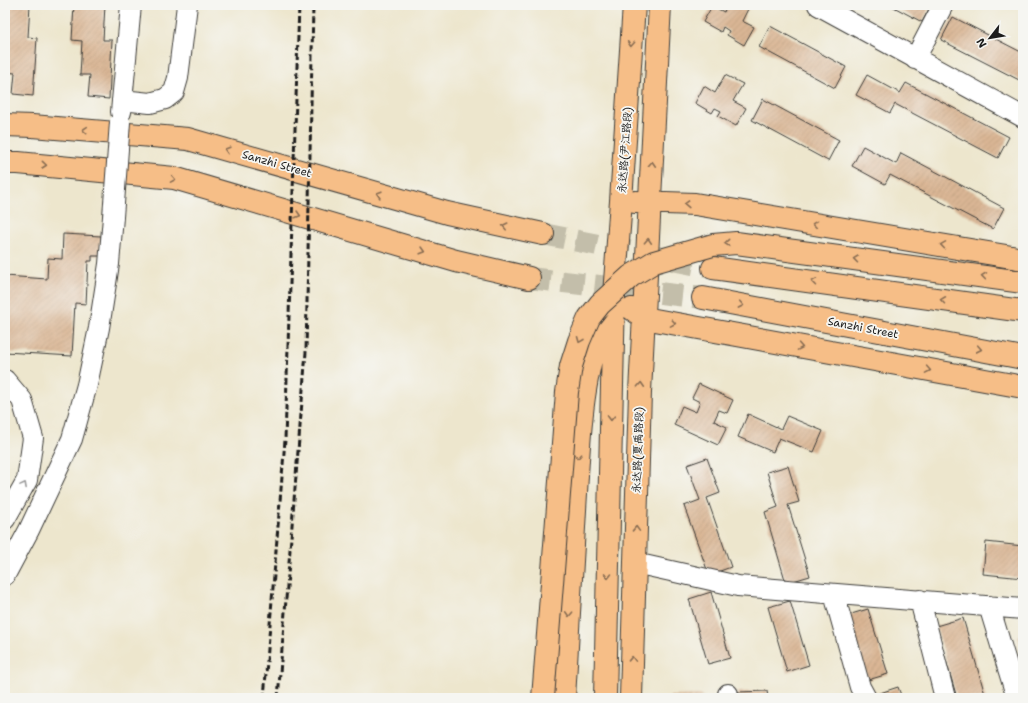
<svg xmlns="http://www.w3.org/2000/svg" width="1028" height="703" font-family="'Shantell Sans','LXGW WenKai TC',sans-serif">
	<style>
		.building { fill: url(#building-hatch) }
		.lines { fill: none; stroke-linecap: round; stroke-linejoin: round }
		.major-tunnel { stroke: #c3beaa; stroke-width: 22; stroke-dasharray: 22 11; stroke-linecap: butt }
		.minor-casing { stroke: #3b3a37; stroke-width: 22 }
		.major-casing { stroke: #3b3a37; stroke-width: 24 }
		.minor { stroke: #fff; stroke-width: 20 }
		.major { stroke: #f6be87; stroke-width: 22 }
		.rail { stroke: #1c1c1c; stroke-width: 3; stroke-dasharray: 6 3; stroke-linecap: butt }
		.minor-bridge-casing { stroke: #3b3a37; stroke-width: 22; stroke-linecap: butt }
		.major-bridge-casing { stroke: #3b3a37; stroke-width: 24; stroke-linecap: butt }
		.minor-bridge { stroke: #fff; stroke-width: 20 }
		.major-bridge { stroke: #f6be87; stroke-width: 22 }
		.oneway { stroke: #896d52 }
		.oneway2 { stroke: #999 }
		.labels { text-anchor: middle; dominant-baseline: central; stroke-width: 3.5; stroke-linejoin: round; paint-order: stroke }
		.street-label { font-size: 11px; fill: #1c1c1c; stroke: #f6f6f2 }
	</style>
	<defs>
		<pattern id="building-hatch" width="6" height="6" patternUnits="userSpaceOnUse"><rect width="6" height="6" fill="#dab694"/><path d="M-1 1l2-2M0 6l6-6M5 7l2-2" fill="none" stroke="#ba9c7f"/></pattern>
	</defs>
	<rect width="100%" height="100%" fill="#f6f6f2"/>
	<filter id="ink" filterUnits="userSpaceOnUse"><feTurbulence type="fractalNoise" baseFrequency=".025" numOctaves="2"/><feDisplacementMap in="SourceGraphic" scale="8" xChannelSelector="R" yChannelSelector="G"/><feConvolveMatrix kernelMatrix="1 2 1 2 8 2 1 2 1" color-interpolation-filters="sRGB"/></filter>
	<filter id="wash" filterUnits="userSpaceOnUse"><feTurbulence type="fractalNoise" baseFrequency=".012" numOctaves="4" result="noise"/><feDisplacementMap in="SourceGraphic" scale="16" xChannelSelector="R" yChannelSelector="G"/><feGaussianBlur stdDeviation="0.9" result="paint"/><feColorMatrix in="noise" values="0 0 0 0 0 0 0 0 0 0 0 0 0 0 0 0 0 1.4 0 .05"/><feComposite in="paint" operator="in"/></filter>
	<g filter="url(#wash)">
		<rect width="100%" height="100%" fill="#ede6cd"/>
		<g id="blocks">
			<!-- building -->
			<path class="building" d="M5,5H30L28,37L37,38L33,96L13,94L15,73L5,72L7,38H5Z
				M74,5H105L103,40H112L109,99L88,97L90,75H80L82,41L72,40Z
				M727,5H750L742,21L754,27L744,45L727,35L729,31L723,27L721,32L703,22L712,6L724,12Z
				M890,5H931L922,22Z
				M953,17L1023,53V82L941,40Z
				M770,26L846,67L835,88L759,47Z
				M725,75L743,84L733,101L746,108L736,126L718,116L721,111L715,108L712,113L695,103L704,86L715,93Z
				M867,75L900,93L906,83L1009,137L998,158L895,104L890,113L856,95Z
				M763,99L839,140L828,161L752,120Z
				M863,146L896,164L901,153L1004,208L993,229L890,175L885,184L852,166Z
				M63,234L101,236L100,256H92V261H88L86,304L75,303L72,356L5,352V276L47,279L48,258L62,259Z
				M699,384L733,400L727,413L719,410L714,421L727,427L718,445L674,425L682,406L696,412L700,402L692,398Z
				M748,414L781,429L787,416L823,431L814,452L779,438L773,452L738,437Z
				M707,458L720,493L707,498L731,567L709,575L684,506L700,500L687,465Z
				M788,466L799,502L788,505L810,576L786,583L765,512L778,507L767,472Z
				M986,542L1023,546V578L983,574Z
				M711,592L730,658L708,664L689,599Z
				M790,601L809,665L787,672L768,607Z
				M868,609L888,674L868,680L848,615Z
				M963,618L986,698H957L936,626Z
				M1023,634V653L1018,636Z
				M898,687L902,698H879L877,694Z
				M767,691L768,698H738V692Z
				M702,695L703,698H670V696Z"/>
		</g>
	</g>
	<g filter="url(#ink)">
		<use href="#blocks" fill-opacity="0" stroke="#3b3a37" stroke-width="1"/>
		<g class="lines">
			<!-- major-tunnel -->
			<path class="major-tunnel" d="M543,234L713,268
				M529,278L703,298"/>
			<!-- minor casing -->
			<g class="minor-casing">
				<path id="minor" d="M818,5L1023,117
					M915,59L943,5
					M122,100L150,103L165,99L174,92L178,78L187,5
					M121,112L131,5
					M5,380L22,400L33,438L27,480L5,519
					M635,563L738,586L1023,609
					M5,575L29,530L72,439L87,385L99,328L109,264L113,217
					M834,594L860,687L866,698
					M920,600L945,698
					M989,606L1017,698
					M728,694V698"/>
			</g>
			<!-- major casing -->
			<g class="major-casing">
				<path id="major" d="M5,125L32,126L188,139L447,213L543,234
					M5,163H18L174,178L456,261L529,278
					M635,202L695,204L1023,259
					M713,268L1023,311
					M703,298L1023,358
					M632,309L644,318L1023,387
					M564,698C568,635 571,573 575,510C579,445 580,374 606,313
					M605,698L614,295L621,201L634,5
					M631,698L640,392L660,5"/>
			</g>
			<!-- minor -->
			<use href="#minor" class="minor"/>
			<!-- major -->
			<use href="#major" class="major"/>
			<!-- rail -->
			<path class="rail" d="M264,698L285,440L299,5
				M278,698L306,352L313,5"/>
			<!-- minor-bridge casing -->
			<g class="minor-bridge-casing">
				<path id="minor-bridge" d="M113,217L120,122"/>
			</g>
			<!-- major-bridge casing -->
			<g class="major-bridge-casing">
				<path id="major-bridge" d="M543,698L567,392L571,366L579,341L589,318L600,304L631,276L654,262L713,245L736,243L1023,282"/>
			</g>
			<!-- minor-bridge -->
			<use href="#minor-bridge" class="minor-bridge"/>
			<!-- major-bridge -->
			<use href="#major-bridge" class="major-bridge"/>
		</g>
		<!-- one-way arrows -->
		<defs><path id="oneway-chevron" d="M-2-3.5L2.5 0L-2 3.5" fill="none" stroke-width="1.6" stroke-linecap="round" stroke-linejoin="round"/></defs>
		<g class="oneway">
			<use href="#oneway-chevron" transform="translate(631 44) rotate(94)"/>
			<use href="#oneway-chevron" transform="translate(85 130) rotate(-175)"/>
			<use href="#oneway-chevron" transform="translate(227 150) rotate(-164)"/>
			<use href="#oneway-chevron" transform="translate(652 164) rotate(-87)"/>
			<use href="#oneway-chevron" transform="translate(44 165) rotate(6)"/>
			<use href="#oneway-chevron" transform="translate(173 179) rotate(10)"/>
			<use href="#oneway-chevron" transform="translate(379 194) rotate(-164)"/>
			<use href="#oneway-chevron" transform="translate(687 204) rotate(-178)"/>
			<use href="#oneway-chevron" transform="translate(298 215) rotate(16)"/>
			<use href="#oneway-chevron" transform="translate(815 224) rotate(-171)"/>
			<use href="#oneway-chevron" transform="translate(505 226) rotate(-167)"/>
			<use href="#oneway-chevron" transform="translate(648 241) rotate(-87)"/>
			<use href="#oneway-chevron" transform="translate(727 243) rotate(175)"/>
			<use href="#oneway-chevron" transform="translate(943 245) rotate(-171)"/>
			<use href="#oneway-chevron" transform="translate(423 251) rotate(16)"/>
			<use href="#oneway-chevron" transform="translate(856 259) rotate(-172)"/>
			<use href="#oneway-chevron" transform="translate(984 276) rotate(-172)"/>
			<use href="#oneway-chevron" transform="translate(814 282) rotate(-172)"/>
			<use href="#oneway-chevron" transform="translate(943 300) rotate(-172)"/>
			<use href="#oneway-chevron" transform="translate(741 305) rotate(11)"/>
			<use href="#oneway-chevron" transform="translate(673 323) rotate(10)"/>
			<use href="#oneway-chevron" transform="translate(580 340) rotate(112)"/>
			<use href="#oneway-chevron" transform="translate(800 347) rotate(10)"/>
			<use href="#oneway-chevron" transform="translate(979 349) rotate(11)"/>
			<use href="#oneway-chevron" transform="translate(928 370) rotate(10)"/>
			<use href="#oneway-chevron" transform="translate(641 385) rotate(-87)"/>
			<use href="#oneway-chevron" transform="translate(611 418) rotate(91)"/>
			<use href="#oneway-chevron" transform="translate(578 456) rotate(93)"/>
			<use href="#oneway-chevron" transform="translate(636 529) rotate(-88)"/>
			<use href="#oneway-chevron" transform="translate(608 576) rotate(91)"/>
			<use href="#oneway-chevron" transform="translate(569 614) rotate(93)"/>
			<use href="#oneway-chevron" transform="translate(632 659) rotate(-88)"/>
		</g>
		<use class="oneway2" href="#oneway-chevron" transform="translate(24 485) rotate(-62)"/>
	</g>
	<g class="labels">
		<!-- street labels -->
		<g class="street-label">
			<text transform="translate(625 150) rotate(-86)">永达路(尹江路段)</text>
			<text transform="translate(277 164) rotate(16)">Sanzhi Street</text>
			<text transform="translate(863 328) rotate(11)">Sanzhi Street</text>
			<text transform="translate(638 450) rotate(-88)">永达路(夏禹路段)</text>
		</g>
	</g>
	<!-- margin -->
	<rect width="1028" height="703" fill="none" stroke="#f6f6f2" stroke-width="20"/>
	<!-- north arrow -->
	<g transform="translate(990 38) rotate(239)" stroke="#f6f6f2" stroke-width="3" paint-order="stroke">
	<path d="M0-3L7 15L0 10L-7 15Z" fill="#1c1c1c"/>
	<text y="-6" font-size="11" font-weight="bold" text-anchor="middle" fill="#1c1c1c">N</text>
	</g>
</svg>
